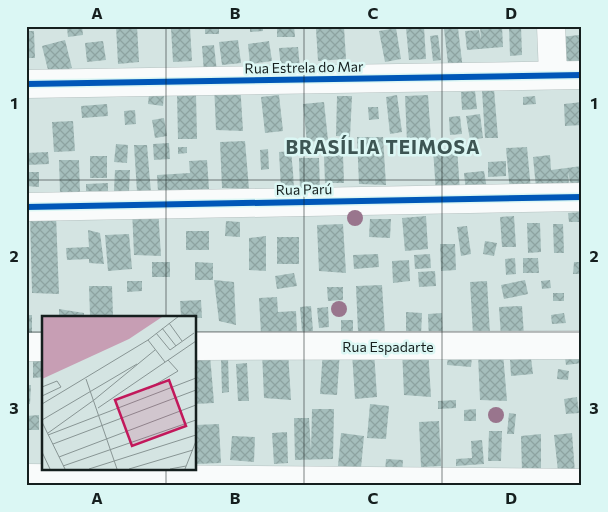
<svg xmlns="http://www.w3.org/2000/svg" width="608" height="512" font-family="Commissioner,sans-serif">
	<style>
		.building { fill: url(#building-cross-hatch) }
		.lines { fill: none; stroke-linecap: round; stroke-linejoin: round }
		.minor-casing { stroke: #b5c1c0; stroke-width: 29 }
		.minor { stroke: #f9fbfb; stroke-width: 28 }
		.cycleway-casing { stroke: #dbf7f4; stroke-width: 9 }
		.cycleway { stroke: #0057b8; stroke-width: 6 }
		.tree { fill: #99758d }
		.grid { fill: none; stroke: #151f1e; stroke-width: 1; stroke-opacity: 0.55 }
		.labels { text-anchor: middle; dominant-baseline: central; stroke-width: 5; stroke-linejoin: round; paint-order: stroke }
		.street-label { font-size: 14px; fill: #151f1e; stroke: #dbf7f4 }
		.district-label { font-size: 19px; font-weight: bold; letter-spacing: 1px; fill: #3d5553; stroke: #dbf7f4 }
		.inset-road { fill: none; stroke: #889594; stroke-width: 1 }
		.view { fill: #c2185b; fill-opacity: 0.15; stroke: #c2185b; stroke-width: 2.5 }
		.inset-edge { fill: none; stroke: #151f1e; stroke-width: 2.5 }
		.neatline { fill: none; stroke: #151f1e; stroke-width: 2 }
		.grid-label { font-size: 16px; text-anchor: middle; font-weight: bold; fill: #151f1e }
	</style>
	<defs>
		<pattern id="building-cross-hatch" width="8" height="8" patternUnits="userSpaceOnUse" patternTransform="scale(1.25)"><rect width="8" height="8" fill="#a5bebc"/><path d="M0 0l8 8M0 8l8-8" fill="none" stroke="#8da3a1"/></pattern>
	</defs>
	<rect width="100%" height="100%" fill="#d4e4e2"/>
	<!-- building -->
	<path class="building" d="M82,26L83,35L68,37L67,28Z
		M116,26H137L139,62L118,64Z
		M205,26H219V34H205Z
		M250,26H263V31L250,32Z
		M277,26H294L295,37H277Z
		M480,26H502L503,47L467,50L465,31L479,30L481,40Z
		M509,26H521L522,55L510,56Z
		M190,27L192,61L173,62L171,28Z
		M344,27L346,59L318,61L316,29Z
		M424,27L426,59L409,60L406,28Z
		M396,28L401,59L385,62L379,31Z
		M458,28L463,70L449,72L444,29Z
		M26,31H34L35,58H26Z
		M438,35L441,60L433,61L430,36Z
		M579,35L582,63L564,65L561,37Z
		M65,40L72,68L49,74L42,46Z
		M238,40L241,63L222,65L219,42Z
		M103,41L106,60L87,62L85,43Z
		M269,41L272,61L250,64L248,44Z
		M214,45L217,72L204,73L202,46Z
		M298,47L300,68L281,69L279,48Z
		M240,83L243,131L216,130L214,84Z
		M494,89L498,138H485L482,90Z
		M475,91L477,109L462,110L461,92Z
		M177,94H196L197,139H178Z
		M149,95L164,96L163,106L148,104Z
		M279,95L283,131L265,133L261,97Z
		M397,95L402,132L390,134L386,97Z
		M428,95L431,140L407,142L405,96Z
		M337,96H352L350,137L336,136Z
		M535,96L536,104L523,105V97Z
		M324,102L328,140L307,142L303,104Z
		M582,102V125L565,126L564,104Z
		M107,104L108,116L82,118L81,106Z
		M368,107H378L379,119L369,120Z
		M135,110L136,124L125,125L124,111Z
		M480,114L483,138L470,140L466,116Z
		M26,116H28L29,140H26Z
		M460,116L462,134L450,135L449,117Z
		M164,118L167,136L155,138L152,120Z
		M73,121L75,151L54,152L52,122Z
		M357,137H383L386,185L359,184Z
		M245,141L249,189L222,188L220,142Z
		M169,143L170,159L154,160L153,144Z
		M116,144L128,145L127,163L114,162Z
		M134,145H147L151,193L137,192Z
		M178,147H187V153L178,154Z
		M527,147L531,190L510,192L506,148Z
		M457,148L460,191L436,193L433,149Z
		M268,149L269,169L261,170L260,150Z
		M291,151L293,172L287,173L293,172L294,189H281L279,152Z
		M48,152L49,164L27,165L26,153Z
		M343,155L344,183H325L324,156Z
		M550,155L551,170L582,166V189L572,191L568,172L569,185L536,188L533,157Z
		M90,156H107V178H90Z
		M299,158H319L320,191L300,192Z
		M59,160H79L80,193H60Z
		M207,160L209,189L158,192L157,175L190,173L189,161Z
		M506,161V176L488,177V162Z
		M115,170H130L129,192L114,191Z
		M484,171L487,189L466,192L464,173Z
		M26,172H39V187L26,186Z
		M108,183V191H86V184Z
		M158,208L161,256L134,255L132,209Z
		M582,212V222H569L568,213Z
		M56,215L59,294L32,293L30,216Z
		M426,216L428,249L405,251L402,218Z
		M514,216L516,247H502L500,217Z
		M370,219H391L390,238L369,237Z
		M226,221L240,222V237L225,236Z
		M527,223H540L541,252L528,253Z
		M343,224L346,273L319,271L317,225Z
		M553,224H563L564,253H554Z
		M467,226L471,254L461,256L457,227Z
		M88,230L100,233L104,264L89,263V259L67,260L66,248L89,247Z
		M186,231H209V250H186Z
		M129,234L132,269L108,271L105,235Z
		M266,236V271L249,270V238Z
		M277,237H299V264H277Z
		M485,241L497,243L494,256L483,254Z
		M440,244H455L456,270L441,271Z
		M378,254L379,267L354,269L353,255Z
		M430,254L431,268L415,269L414,255Z
		M515,258L516,274L506,275L505,259Z
		M523,258H538L539,273H523Z
		M409,260L410,281L393,283L392,261Z
		M152,262H170V277H152Z
		M195,262L213,263V280H195Z
		M574,262H582V274H573Z
		M435,271L436,286L419,287L418,272Z
		M294,273L297,286L277,289L275,276Z
		M214,280L234,282L236,325L219,321Z
		M525,280L528,294L504,299L501,285Z
		M550,280L551,288L542,289L541,281Z
		M127,281H142V291L127,292Z
		M487,281L490,334L473,335L470,282Z
		M382,285L385,333L358,332L356,286Z
		M89,286H112L113,316H90Z
		M327,287H343V300L328,301Z
		M553,293H564V301H553Z
		M277,297L278,312L296,311L297,332L261,334L259,298Z
		M201,300L202,318L181,317L180,301Z
		M311,306L313,331L302,332L300,307Z
		M522,306L524,336L501,337L499,307Z
		M328,307L329,327L319,328L317,308Z
		M59,309L84,313V317H59Z
		M406,312L422,313L421,336H406Z
		M442,313L443,342H429L428,314Z
		M564,313L566,323L552,324L551,315Z
		M26,315H32V333L26,334Z
		M341,320H353V333H341Z
		M428,348L431,397L404,395L402,349Z
		M323,350L340,351L337,395L320,394Z
		M288,351L291,400L264,398L262,352Z
		M374,351L377,397L355,399L352,353Z
		M503,353L507,401L480,400L478,354Z
		M195,355H210L214,403L195,404Z
		M448,355L472,357L471,367L447,365Z
		M582,356V363L566,365L565,358Z
		M228,357L229,392L222,393L221,358Z
		M44,358V377L33,378V359Z
		M531,358L533,374L511,376L510,360Z
		M247,363L249,401H238L236,364Z
		M558,369L569,371L568,380L557,379Z
		M26,385H31L30,404H26Z
		M577,397L579,413L566,414L564,399Z
		M456,400V408L438,409V401Z
		M370,404L389,406L386,439L367,438Z
		M312,409H334L333,459L295,460L294,418H309L311,451Z
		M476,409V421H464V410Z
		M509,413L516,414L514,434H507Z
		M39,415V430H26V416Z
		M439,421L441,466L421,467L419,422Z
		M219,424L221,463L195,464V425Z
		M489,431H502L501,461H488Z
		M287,432L288,463L274,464L272,433Z
		M341,433L364,436L361,468L338,466Z
		M572,433L575,473L558,471L554,435Z
		M541,434V472H522L521,436Z
		M232,436L255,437L254,462L230,460Z
		M482,440L484,464L456,466V459L472,458L471,441Z
		M386,459L403,460L402,474L385,473Z"/>
	<g class="lines">
		<!-- minor casing -->
		<g class="minor-casing">
			<path id="minor" d="M551,26L553,75
				M26,84L582,75
				M26,207L582,197
				M195,346L582,345
				M26,347H44
				M26,478L582,483"/>
		</g>
		<!-- minor -->
		<use href="#minor" class="minor"/>
		<!-- cycleway casing -->
		<g class="cycleway-casing">
			<path id="cycleway" d="M26,84L582,75
				M26,207L582,197"/>
		</g>
		<!-- cycleway -->
		<use href="#cycleway" class="cycleway"/>
	</g>
	<!-- trees -->
	<g class="tree">
		<circle cx="355" cy="218" r="8"/>
		<circle cx="339" cy="309" r="8"/>
		<circle cx="496" cy="415" r="8"/>
	</g>
	<!-- grid -->
	<path class="grid" d="M166,26V317M304,26V486M442,26V486M26,180H582M26,332H44M195,332H582M166,468V486"/>
	<g class="labels">
		<!-- street labels -->
		<g class="street-label">
			<text transform="translate(304 67) rotate(-1)">Rua Estrela do Mar</text>
			<text transform="translate(304 189) rotate(-1)">Rua Parú</text>
			<text x="388" y="346">Rua Espadarte</text>
		</g>
		<!-- district labels -->
		<g class="district-label">
			<text x="383" y="146">BRASÍLIA TEIMOSA</text>
		</g>
	</g>
	<!-- overview -->
	<g transform="translate(42 316)">
		<rect width="154" height="154" fill="#d4e4e2"/>
		<path d="M0,1V0L120,1L87,23L0,63Z" fill="#c79eb4"/>
		<path class="inset-road" d="M127,7L140,25M120,12L134,30M114,17L128,34L152,17M106,24L123,46M44,63L75,153M0,71L15,65L19,71L0,80M106,73L136,55L126,44M0,88L106,24L137,0M56,92L154,25M0,104L95,48M0,106L23,153M6,117L52,84L113,34M6,119L154,62M11,128L154,74M0,136L8,153M17,141L154,89M21,150L154,104M47,153L154,119M87,153L151,134M128,153L144,150M143,153L154,125"/>
		<path class="view" d="M127,64L144,110L90,130L73,84Z"/>
		<rect width="154" height="154" class="inset-edge"/>
	</g>
	<!-- border -->
	<rect width="608" height="512" fill="none" stroke="#dbf7f4" stroke-width="55"/>
	<rect x="28" y="28" width="552" height="456" class="neatline"/>
	<g class="grid-label">
		<text x="97" y="19">A</text>
		<text x="235" y="19">B</text>
		<text x="373" y="19">C</text>
		<text x="511" y="19">D</text>
		<text x="14" y="109">1</text>
		<text x="594" y="109">1</text>
		<text x="14" y="262">2</text>
		<text x="594" y="262">2</text>
		<text x="14" y="414">3</text>
		<text x="594" y="414">3</text>
		<text x="97" y="504">A</text>
		<text x="235" y="504">B</text>
		<text x="373" y="504">C</text>
		<text x="511" y="504">D</text>
	</g>
</svg>
